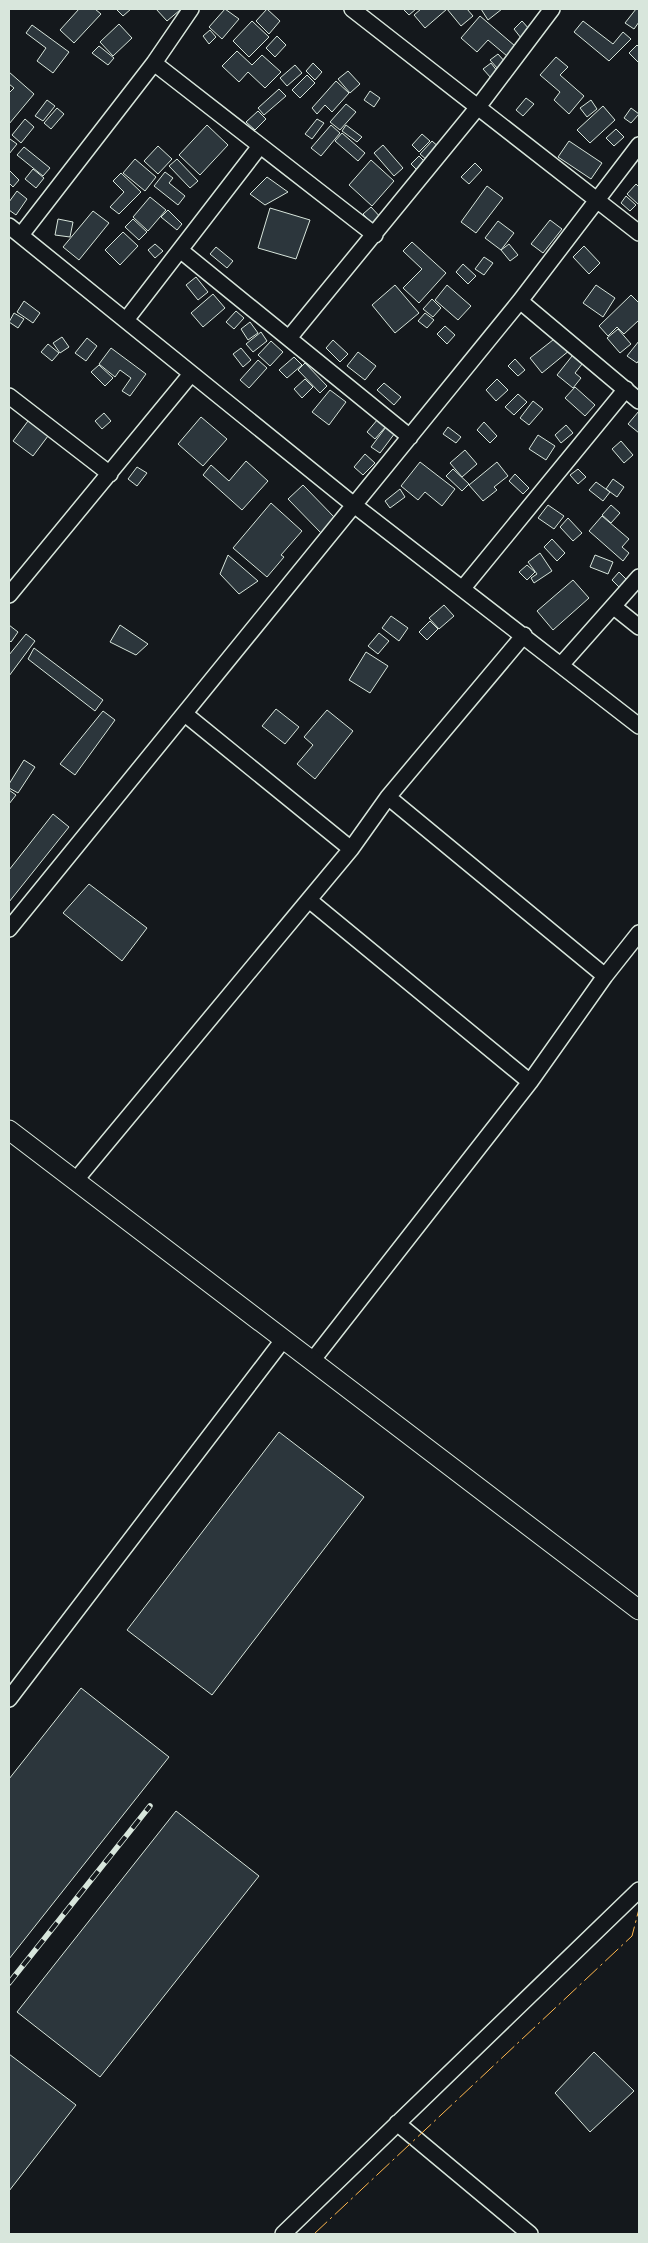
<svg xmlns="http://www.w3.org/2000/svg" width="648" height="2243" font-family="'IBM Plex Sans',sans-serif">
	<style>
		.building { fill: #2c363c; stroke: #d8e6dc }
		.lines { fill: none; stroke-linecap: round; stroke-linejoin: round }
		.minor-casing { stroke: #d8e6dc; stroke-width: 18 }
		.tertiary-casing { stroke: #d8e6dc; stroke-width: 21 }
		.minor { stroke: #14181c; stroke-width: 15 }
		.tertiary { stroke: #14181c; stroke-width: 19 }
		.rail-casing { stroke: #d8e6dc; stroke-width: 5.5 }
		.rail { stroke: #14181c; stroke-width: 4; stroke-dasharray: 11; stroke-linecap: butt }
		.power { stroke: #ffb74d; stroke-width: 1; stroke-dasharray: 18 4 2.5 4; stroke-linecap: butt }
	</style>
	<rect width="100%" height="100%" fill="#14181c"/>
	<!-- building -->
	<path class="building" d="M79,9H95L101,14L74,43L60,30Z
		M116,9H131L123,16Z
		M156,9H179L180,10L167,21Z
		M225,9L239,19L222,39L209,27Z
		M267,9L280,21L269,34L256,21Z
		M403,9H416L409,15Z
		M421,9H467L473,16L461,26L447,9L425,28L414,15Z
		M481,9H502L488,20Z
		M636,9H639V22L634,29L625,23Z
		M480,16L515,46L507,56L488,40L477,52L461,38Z
		M252,21L269,37L249,57L233,41Z
		M522,21L530,30L521,38L514,29Z
		M583,21L613,44L623,32L631,39L609,61L574,32Z
		M119,24L132,38L113,56L100,42Z
		M32,25L69,52L53,73L37,61L46,48L26,33Z
		M210,30L216,37L209,44L203,36Z
		M277,36L286,45L275,57L266,48Z
		M637,45L639,47V63L629,53Z
		M99,46L114,58L108,65L92,53Z
		M237,51L252,65L262,55L281,72L265,88L248,72L239,82L222,66Z
		M498,54L506,63L498,69L490,60Z
		M556,57L568,67L560,75L584,96L569,114L554,100L560,92L540,75Z
		M313,63L322,72L315,80L306,71Z
		M491,63L498,72L491,78L483,69Z
		M295,65L302,73L287,86L280,78Z
		M348,71L360,84L350,93L338,79Z
		M9,72L34,94L9,124V93L14,88L9,84Z
		M307,75L315,83L300,98L292,90Z
		M336,81L349,93L332,112L325,105L317,114L312,108Z
		M279,89L286,96L264,115L258,108Z
		M370,91L380,98L374,107L364,100Z
		M526,98L534,104L523,116L516,110Z
		M47,100L55,106L43,121L35,116Z
		M591,100L597,109L587,117L580,108Z
		M346,104L356,112L340,130L330,122Z
		M603,106L615,120L590,143L577,130Z
		M57,108L64,114L51,129L44,123Z
		M631,108L639,114L631,123L624,118Z
		M258,111L266,119L255,130L246,122Z
		M25,119L34,127L21,143L12,135Z
		M317,119L324,123L312,139L305,134Z
		M207,125L228,145L200,175L179,155Z
		M331,125L340,133L321,156L311,148Z
		M346,125L362,137L357,142L342,131Z
		M616,129L624,137L614,146L606,138Z
		M342,133L365,153L358,161L335,141Z
		M422,134L430,141L419,152L412,145Z
		M10,139L17,144L9,154V140Z
		M432,141L440,148L428,161L420,154Z
		M569,141L602,163L591,179L558,157Z
		M383,145L403,168L394,176L374,153Z
		M158,146L172,159L158,174L144,161Z
		M24,147L50,168L43,176L17,155Z
		M419,156L428,165L420,173L411,164Z
		M135,159L156,177L145,191L123,173Z
		M177,159L198,181L190,188L169,166Z
		M371,160L394,181L372,206L349,185Z
		M475,163L482,170L469,184L461,177Z
		M33,169L44,178L36,188L25,179Z
		M9,170L19,180L13,187L9,183Z
		M165,172L173,178L169,183L185,196L178,205L154,186Z
		M121,173L141,192L119,214L110,207L124,192L113,181Z
		M267,177L288,192L265,205L250,194Z
		M636,184L639,187V205L627,194Z
		M487,186L503,198L476,233L461,222Z
		M17,191L27,199L16,215L9,210V202Z
		M626,196L636,205L630,211L621,203Z
		M150,197L166,210L148,231L133,217Z
		M371,207L383,220L375,227L363,214Z
		M270,208L310,220L296,259L258,248Z
		M168,210L182,224L177,230L161,217Z
		M93,211L109,223L79,260L63,247Z
		M58,219L73,222L70,237L55,235Z
		M133,219L147,232L139,240L125,227Z
		M550,220L562,229L543,253L531,244Z
		M498,221L514,233L501,250L485,238Z
		M123,232L138,246L120,265L105,250Z
		M412,242L446,273L419,303L403,288L422,269L403,251Z
		M155,244L163,251L155,258L148,250Z
		M509,244L518,255L510,261L501,250Z
		M584,246L600,263L589,274L573,257Z
		M216,247L233,261L227,268L210,254Z
		M484,257L493,263L484,275L475,269Z
		M463,264L476,276L468,284L456,272Z
		M196,277L208,292L198,300L186,285Z
		M395,285L419,313L395,333L372,305Z
		M447,285L471,306L458,320L435,300Z
		M596,285L615,298L603,317L583,303Z
		M213,294L225,308L203,327L191,313Z
		M631,295L639,303V320L624,334L617,327L608,336L599,326Z
		M432,299L441,308L433,317L423,309Z
		M24,301L40,313L33,323L17,312Z
		M236,311L244,318L234,329L226,322Z
		M14,313L24,319L18,328L9,322Z
		M425,313L434,320L427,328L418,321Z
		M250,322L258,333L248,340L241,329Z
		M445,326L455,335L447,344L437,334Z
		M618,329L631,344L620,353L607,338Z
		M261,332L267,341L253,352L246,344Z
		M558,336L570,350L542,373L530,358Z
		M62,337L69,347L60,353L53,343Z
		M87,338L97,346L86,361L75,353Z
		M333,340L348,354L340,362L326,348Z
		M271,341L283,352L270,366L258,355Z
		M639,341V360L637,363L627,356Z
		M48,344L59,353L52,361L41,352Z
		M111,348L146,374L130,396L122,391L131,378L120,370L115,377L99,364Z
		M241,348L251,360L243,367L233,354Z
		M576,351L586,359L575,373L581,378L573,388L557,375Z
		M358,352L376,366L365,380L347,366Z
		M294,357L302,365L287,378L279,370Z
		M515,359L525,370L518,376L508,366Z
		M258,360L267,368L249,388L240,380Z
		M305,363L327,386L320,393L298,370Z
		M99,365L113,378L105,386L91,372Z
		M305,379L313,387L302,398L294,389Z
		M497,379L508,390L496,401L486,390Z
		M384,383L401,397L394,405L377,390Z
		M575,387L595,405L585,416L565,398Z
		M330,390L346,402L329,425L312,412Z
		M518,394L527,402L514,415L505,407Z
		M533,401L543,409L529,425L520,418Z
		M639,411V433L628,424Z
		M104,413L111,421L102,429L95,421Z
		M31,417L51,432L33,456L13,441Z
		M201,417L227,439L203,466L178,444Z
		M378,419L387,425L375,439L367,432Z
		M484,422L497,436L490,443L477,430Z
		M566,425L573,433L561,443L555,435Z
		M386,427L395,433L380,453L371,447Z
		M448,427L461,437L456,443L443,434Z
		M538,435L555,446L546,460L529,449Z
		M621,441L633,455L624,463L612,449Z
		M465,450L477,464L462,477L450,463Z
		M365,454L375,463L363,475L354,467Z
		M246,461L268,481L242,510L203,475L211,465L229,481Z
		M420,462L455,489L442,506L425,492L418,500L401,486Z
		M497,462L508,476L494,487L497,490L483,501L469,485Z
		M137,467L147,473L137,486L128,479Z
		M453,469L469,484L462,491L446,476Z
		M578,469L586,477L578,484L570,475Z
		M515,474L529,488L523,494L509,481Z
		M613,479L624,487L617,497L606,489Z
		M596,482L610,492L603,501L589,490Z
		M303,485L336,519L321,533L288,499Z
		M400,489L405,497L390,508L385,501Z
		M271,503L302,531L281,555L284,557L267,577L233,548Z
		M548,505L564,516L554,529L538,518Z
		M611,505L620,513L611,523L602,515Z
		M602,516L629,539L622,547L629,553L623,561L589,531Z
		M568,518L582,533L573,541L560,527Z
		M552,539L565,553L557,561L544,547Z
		M540,553L552,571L534,583L531,578L537,574L528,562Z
		M228,555L258,581L239,594L220,574Z
		M595,555L613,562L608,574L590,567Z
		M527,565L535,572L527,580L519,572Z
		M619,572L627,580L620,588L612,580Z
		M573,580L589,598L553,630L537,611Z
		M444,605L454,616L439,629L429,618Z
		M391,616L408,628L399,641L382,628Z
		M430,621L438,629L427,640L419,632Z
		M9,625L18,632L11,642L9,640Z
		M120,625L148,644L136,655L110,642Z
		M379,633L389,641L378,654L368,646Z
		M26,634L35,641L9,676V655Z
		M34,648L103,700L95,711L28,659Z
		M366,652L388,666L370,693L349,680Z
		M276,709L299,727L285,744L262,726Z
		M327,710L353,731L315,779L297,764L313,745L304,737Z
		M103,711L115,720L75,775L60,764Z
		M24,760L35,767L18,793L9,788V784Z
		M9,790L16,795L9,804Z
		M53,814L69,827L9,902V870Z
		M89,884L147,928L122,961L63,913Z
		M279,1432L364,1497L212,1695L127,1630Z
		M81,1688L169,1757L9,1959V1779Z
		M176,1811L259,1876L100,2077L17,2012Z
		M594,2052L634,2091L590,2132L555,2093Z
		M9,2054L76,2105L9,2191Z"/>
	<g class="lines">
		<!-- minor casing -->
		<g class="minor-casing">
			<path id="minor" d="M352,9L639,233
				M154,63L375,235
				M9,226L354,505L639,726
				M21,235L154,63L191,9
				M180,250L410,437
				M520,301L639,401
				M126,320L260,146
				M289,338L478,107L552,9
				M9,396L110,474
				M463,588L626,389
				M9,595L191,374
				M614,607L639,627
				M561,665L639,577
				M185,714L351,849
				M388,797L605,976
				M309,900L530,1082
				M9,929L520,301L639,145
				M75,1181L351,849L388,797L524,635
				M312,1361L530,1082L605,976L639,933
				M9,1699L283,1340
				M397,2123L530,2234
				M283,2234L639,1890"/>
		</g>
		<!-- tertiary casing -->
		<g class="tertiary-casing">
			<path id="tertiary" d="M9,1130L639,1610"/>
		</g>
		<!-- minor -->
		<use href="#minor" class="minor"/>
		<!-- tertiary -->
		<use href="#tertiary" class="tertiary"/>
		<!-- rail casing -->
		<g class="rail-casing">
			<path id="rail" d="M9,1983L150,1806"/>
		</g>
		<!-- rail -->
		<use href="#rail" class="rail"/>
		<!-- power -->
		<path class="power" d="M314,2234L632,1936L639,1909"/>
	</g>
	<!-- border -->
	<rect width="648" height="2243" fill="none" stroke="#d8e6dc" stroke-width="20"/>
</svg>
